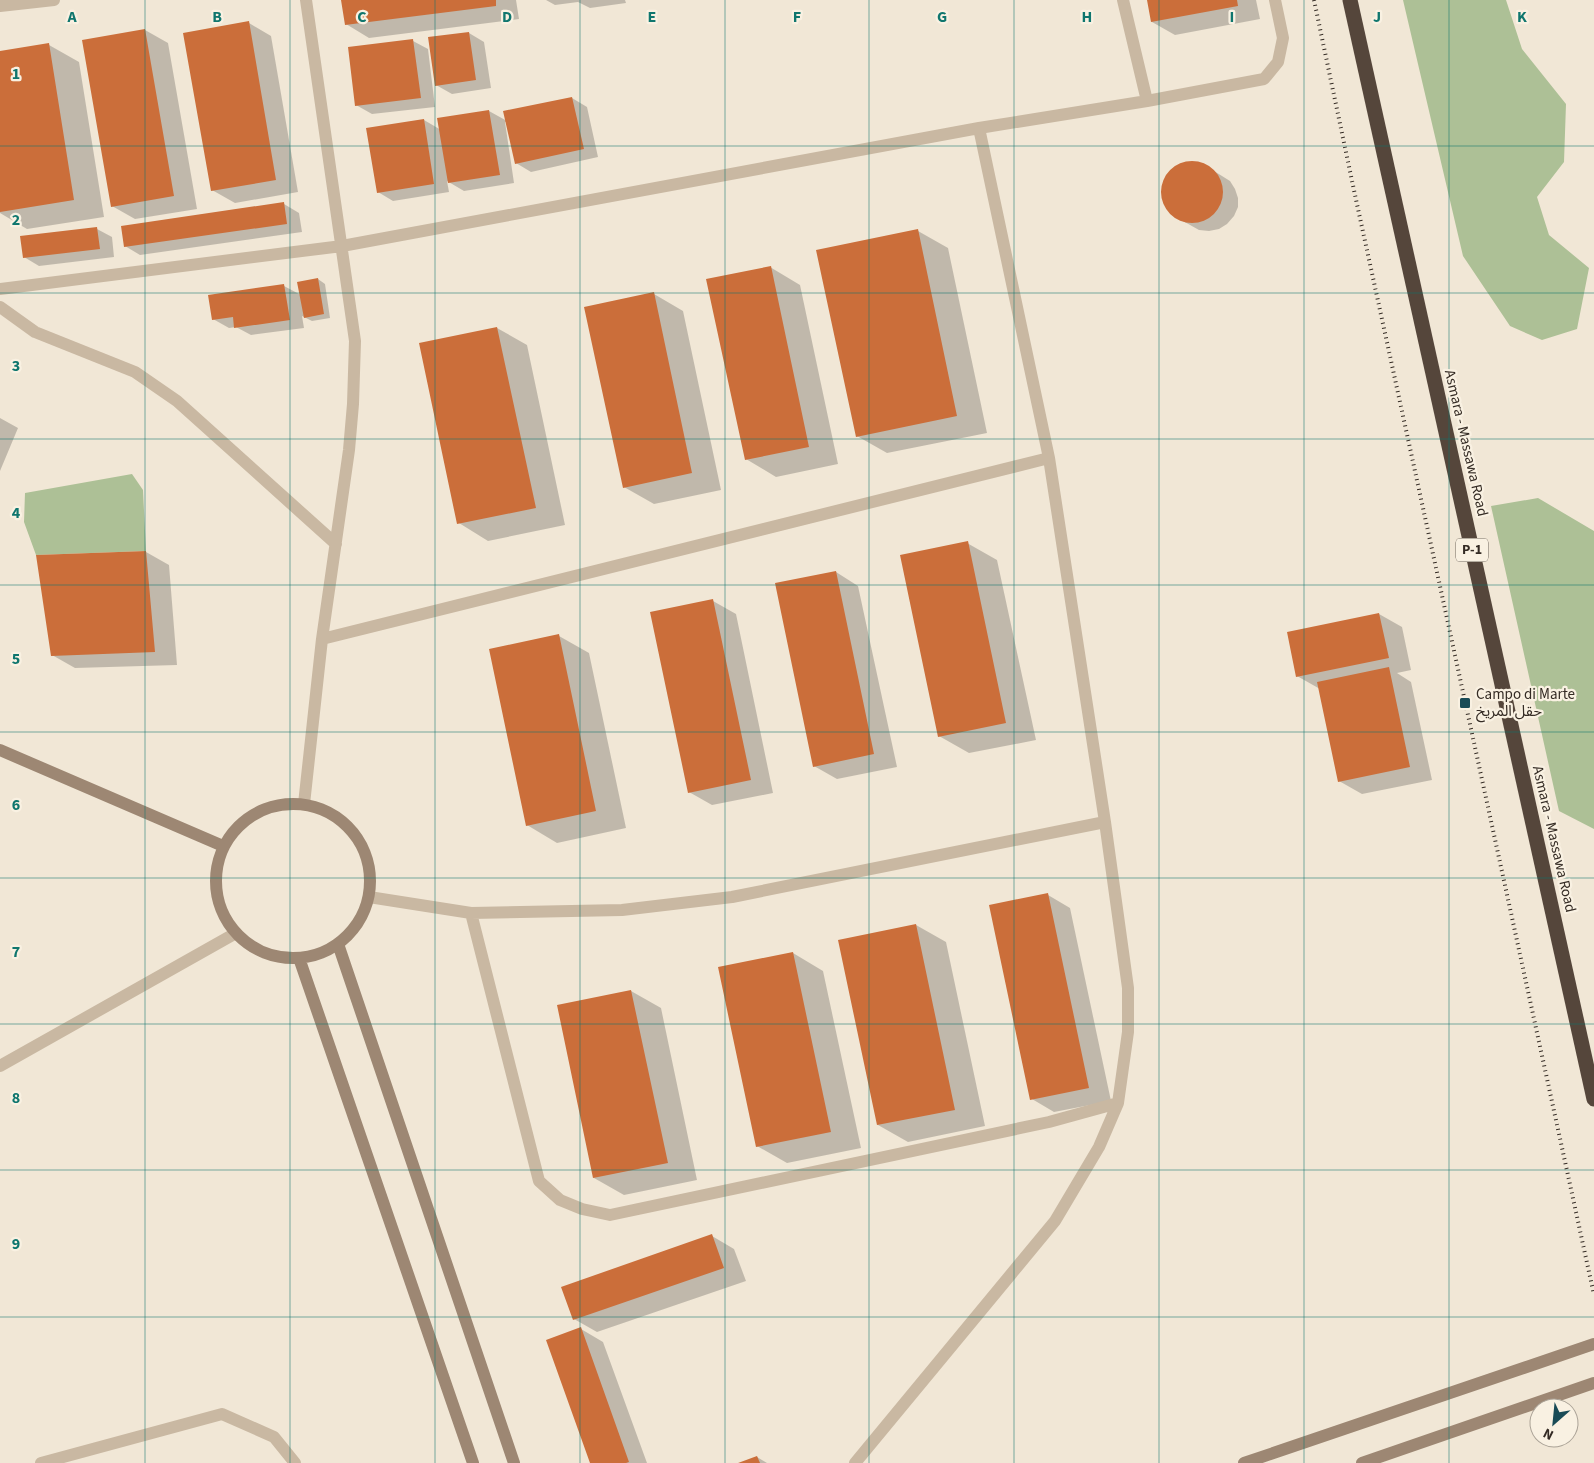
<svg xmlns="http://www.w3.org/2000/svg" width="1594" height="1463" font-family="'Source Sans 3','Noto Sans Arabic',sans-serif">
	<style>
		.green { fill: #adc096 }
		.shadow { fill: #0003 }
		.building { fill: #cb6e3a }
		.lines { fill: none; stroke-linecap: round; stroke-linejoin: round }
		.street { stroke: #c9b8a2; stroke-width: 12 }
		.secondary { stroke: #9d8773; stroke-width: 12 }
		.highway { stroke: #55463b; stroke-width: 15 }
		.rail { stroke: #342b24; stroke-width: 4; stroke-dasharray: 1 4; stroke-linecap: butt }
		.grid { fill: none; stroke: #0f766e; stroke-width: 1; stroke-opacity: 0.55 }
		.poi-dot { fill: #194b56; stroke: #f9f1e2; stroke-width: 2 }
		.labels { text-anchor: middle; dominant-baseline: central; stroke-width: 4.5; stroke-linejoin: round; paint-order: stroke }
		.shield { fill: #f9f1e2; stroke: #6f665d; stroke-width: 1 }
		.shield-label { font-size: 14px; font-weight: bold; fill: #342b24 }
		.street-label { font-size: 15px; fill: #342b24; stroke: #f9f1e2 }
		.poi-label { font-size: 15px; fill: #342b24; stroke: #f9f1e2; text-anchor: start }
		.grid-label { font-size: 16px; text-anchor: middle; font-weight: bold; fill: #0f766e; stroke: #f9f1e2; stroke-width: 4.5; stroke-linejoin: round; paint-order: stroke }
	</style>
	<rect width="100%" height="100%" fill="#f1e7d6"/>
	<!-- green -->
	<path class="green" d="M1403,0H1506L1522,49L1566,104L1564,162L1537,197L1549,235L1589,268L1577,329L1542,340L1510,326L1463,256Z
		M132,474L143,490L146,551L36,555L24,522L25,493Z
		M1538,498L1594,531V829L1559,811L1491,506Z"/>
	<!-- shadow -->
	<path class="shadow" d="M343,0H516L519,19L369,38L346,24Z
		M546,0H625L626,3L590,8L578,2L555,5Z
		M1148,0H1256L1260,19L1175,35L1152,22Z
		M249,23L271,36L298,192L235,203L212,190Z
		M145,30L168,43L197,209L135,219L112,206Z
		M469,33L484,42L491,88L452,94L436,85Z
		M413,41L428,49L435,107L372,114L356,105Z
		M49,45L79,62L104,217L27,229L0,213V52Z
		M572,98L587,107L598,157L531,172L516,163L507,122H505L514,183L464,191L447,181L449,192L393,201L378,192L424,120L441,130L489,111L507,121Z
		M1187,163H1197L1206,166L1230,181L1235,189L1238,198V207L1234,216L1227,224L1219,229L1209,231L1199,230L1174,216L1167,208L1163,199V189L1165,179L1170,171L1178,166Z
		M284,204L299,213L302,232L140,255L125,246Z
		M97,229L112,237L114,257L39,266L24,257Z
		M918,231L948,248L987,433L887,453L857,436Z
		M770,267L800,285L838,464L776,477L746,459Z
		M318,279L325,284L330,318L312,321L302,316L304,328L251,335L236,327L229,328L213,319L284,286L301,295Z
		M654,294L683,311L721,490L654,504L624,487Z
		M497,328L527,345L565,525L488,541L459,523L421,344Z
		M0,418L18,428L0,471Z
		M967,543L997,560L1036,740L969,753L939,736Z
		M146,552L169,565L177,665L75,668L52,655Z
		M836,572L858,586L897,767L837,779L814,766Z
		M713,601L736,614L773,793L712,805L689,792Z
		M1379,614L1402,627L1411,670L1397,673L1411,682L1432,780L1362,794L1339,781L1320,689L1297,676Z
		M559,636L589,653L626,828L557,843L527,825Z
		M1048,895L1070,908L1111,1101L1054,1112L1032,1099Z
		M916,925L946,942L985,1126L908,1142L878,1125Z
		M793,953L823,971L861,1148L787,1163L757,1146L720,968Z
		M631,991L661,1008L697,1180L624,1195L594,1178Z
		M712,1236L734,1249L746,1281L597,1332L574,1319Z
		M581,1329L603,1342L647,1463H592Z
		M757,1457L767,1463H741Z"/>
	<!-- building -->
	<path class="building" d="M341,0H496V6L345,25Z
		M1147,0H1237L1238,6L1151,22Z
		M249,21L276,180L211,191L183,33Z
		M145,29L174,196L111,207L82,40Z
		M469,32L476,80L435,86L428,37Z
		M413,39L421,98L355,106L348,47Z
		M49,43L74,200L0,212V51Z
		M572,97L584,149L515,164L503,111Z
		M489,110L500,175L448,183L437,118Z
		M424,119L434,184L377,193L366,128Z
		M1161 192a31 31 0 1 1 62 0a31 31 0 1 1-62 0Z
		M284,202L287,224L124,247L121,226Z
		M97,227L100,249L23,258L20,236Z
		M918,229L957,416L856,437L816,250Z
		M771,266L809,447L745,460L706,279Z
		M318,278L324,314L304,318L297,282Z
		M284,284L290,320L234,328L233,317L212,320L208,295Z
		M654,292L692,473L623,488L584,307Z
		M497,327L536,508L457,524L419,343Z
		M968,541L1006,723L938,737L900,555Z
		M146,551L155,652L51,656L36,555Z
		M836,571L874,754L813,767L775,583Z
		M713,599L751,780L688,793L650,612Z
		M1379,613L1389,658L1296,677L1287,632Z
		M559,634L596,811L526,826L489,649Z
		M1389,667L1410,767L1338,782L1317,682Z
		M1048,893L1089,1088L1030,1100L989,905Z
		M916,924L955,1110L877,1125L838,940Z
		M793,952L831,1132L756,1147L718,967Z
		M631,990L668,1163L593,1178L557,1005Z
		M712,1234L724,1268L573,1320L561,1287Z
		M581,1327L629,1462L626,1463H590L546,1340Z
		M757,1456L760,1463H738Z"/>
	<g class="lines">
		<!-- street -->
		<path class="street" d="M1123,0L1147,101
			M0,6L54,0
			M0,289L342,246L979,128L1147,101L1264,79L1278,62L1283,38L1275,0
			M0,307L35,332L135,372L177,401L336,544
			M322,639L1049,458
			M304,804L322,639L349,450L353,404L355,341L306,0
			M369,897L471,913L622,910L732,897L1105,822
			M471,913L539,1181L560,1200L582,1209L610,1215L1049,1122L1118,1103
			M0,1066L236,933
			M41,1463L222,1414L274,1437L295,1463
			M855,1463L1055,1221L1099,1147L1118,1103L1128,1032V988L1105,822L1049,458L979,128"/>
		<!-- secondary -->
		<path class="secondary" d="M0,750L223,846
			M216 881a77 77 0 1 1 154 0a77 77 0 1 1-154 0Z
			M338,944L514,1463
			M299,958L473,1463
			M1244,1463L1594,1344
			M1362,1463L1594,1383"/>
		<!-- highway -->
		<path class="highway" d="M1350,0L1594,1099"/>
		<!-- rail -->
		<path class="rail" d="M1314,0L1355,195L1594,1295"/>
	</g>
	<!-- grid -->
	<path class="grid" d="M145,0V1463M290,0V1463M435,0V1463M580,0V1463M725,0V1463M869,0V1463M1014,0V1463M1159,0V1463M1304,0V1463M1449,0V1463M0,146H1594M0,293H1594M0,439H1594M0,585H1594M0,732H1594M0,878H1594M0,1024H1594M0,1170H1594M0,1317H1594"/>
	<!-- markers -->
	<rect class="poi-dot" x="1459" y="697" width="12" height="12" rx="2.5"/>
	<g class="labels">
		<!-- shield labels -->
		<rect class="shield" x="1456" y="538.5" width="32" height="23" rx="4"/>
		<g class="shield-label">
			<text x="1472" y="550">P-1</text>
		</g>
		<!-- street labels -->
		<g class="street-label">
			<text transform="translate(1466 443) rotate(77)">Asmara - Massawa Road</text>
			<text transform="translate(1554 839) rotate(77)">Asmara - Massawa Road</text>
		</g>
		<!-- poi labels -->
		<g class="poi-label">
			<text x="1476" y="694">Campo di Marte<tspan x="1476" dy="17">حقل المريخ</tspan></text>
		</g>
	</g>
	<g class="grid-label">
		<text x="72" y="22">A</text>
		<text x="217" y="22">B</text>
		<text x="362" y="22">C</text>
		<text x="507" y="22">D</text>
		<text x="652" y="22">E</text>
		<text x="797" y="22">F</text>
		<text x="942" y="22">G</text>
		<text x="1087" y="22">H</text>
		<text x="1232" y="22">I</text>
		<text x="1377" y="22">J</text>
		<text x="1522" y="22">K</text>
		<text x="16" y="79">1</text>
		<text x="16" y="225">2</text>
		<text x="16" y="371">3</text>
		<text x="16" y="518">4</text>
		<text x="16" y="664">5</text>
		<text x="16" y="810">6</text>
		<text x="16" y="957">7</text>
		<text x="16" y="1103">8</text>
		<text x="16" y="1249">9</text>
	</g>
	<!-- north arrow -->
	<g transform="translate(1554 1423) rotate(207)"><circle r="24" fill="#f9f1e2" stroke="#aaa296"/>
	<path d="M0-4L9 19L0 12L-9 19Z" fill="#194b56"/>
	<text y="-8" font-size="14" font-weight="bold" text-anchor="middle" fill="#342b24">N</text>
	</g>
</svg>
